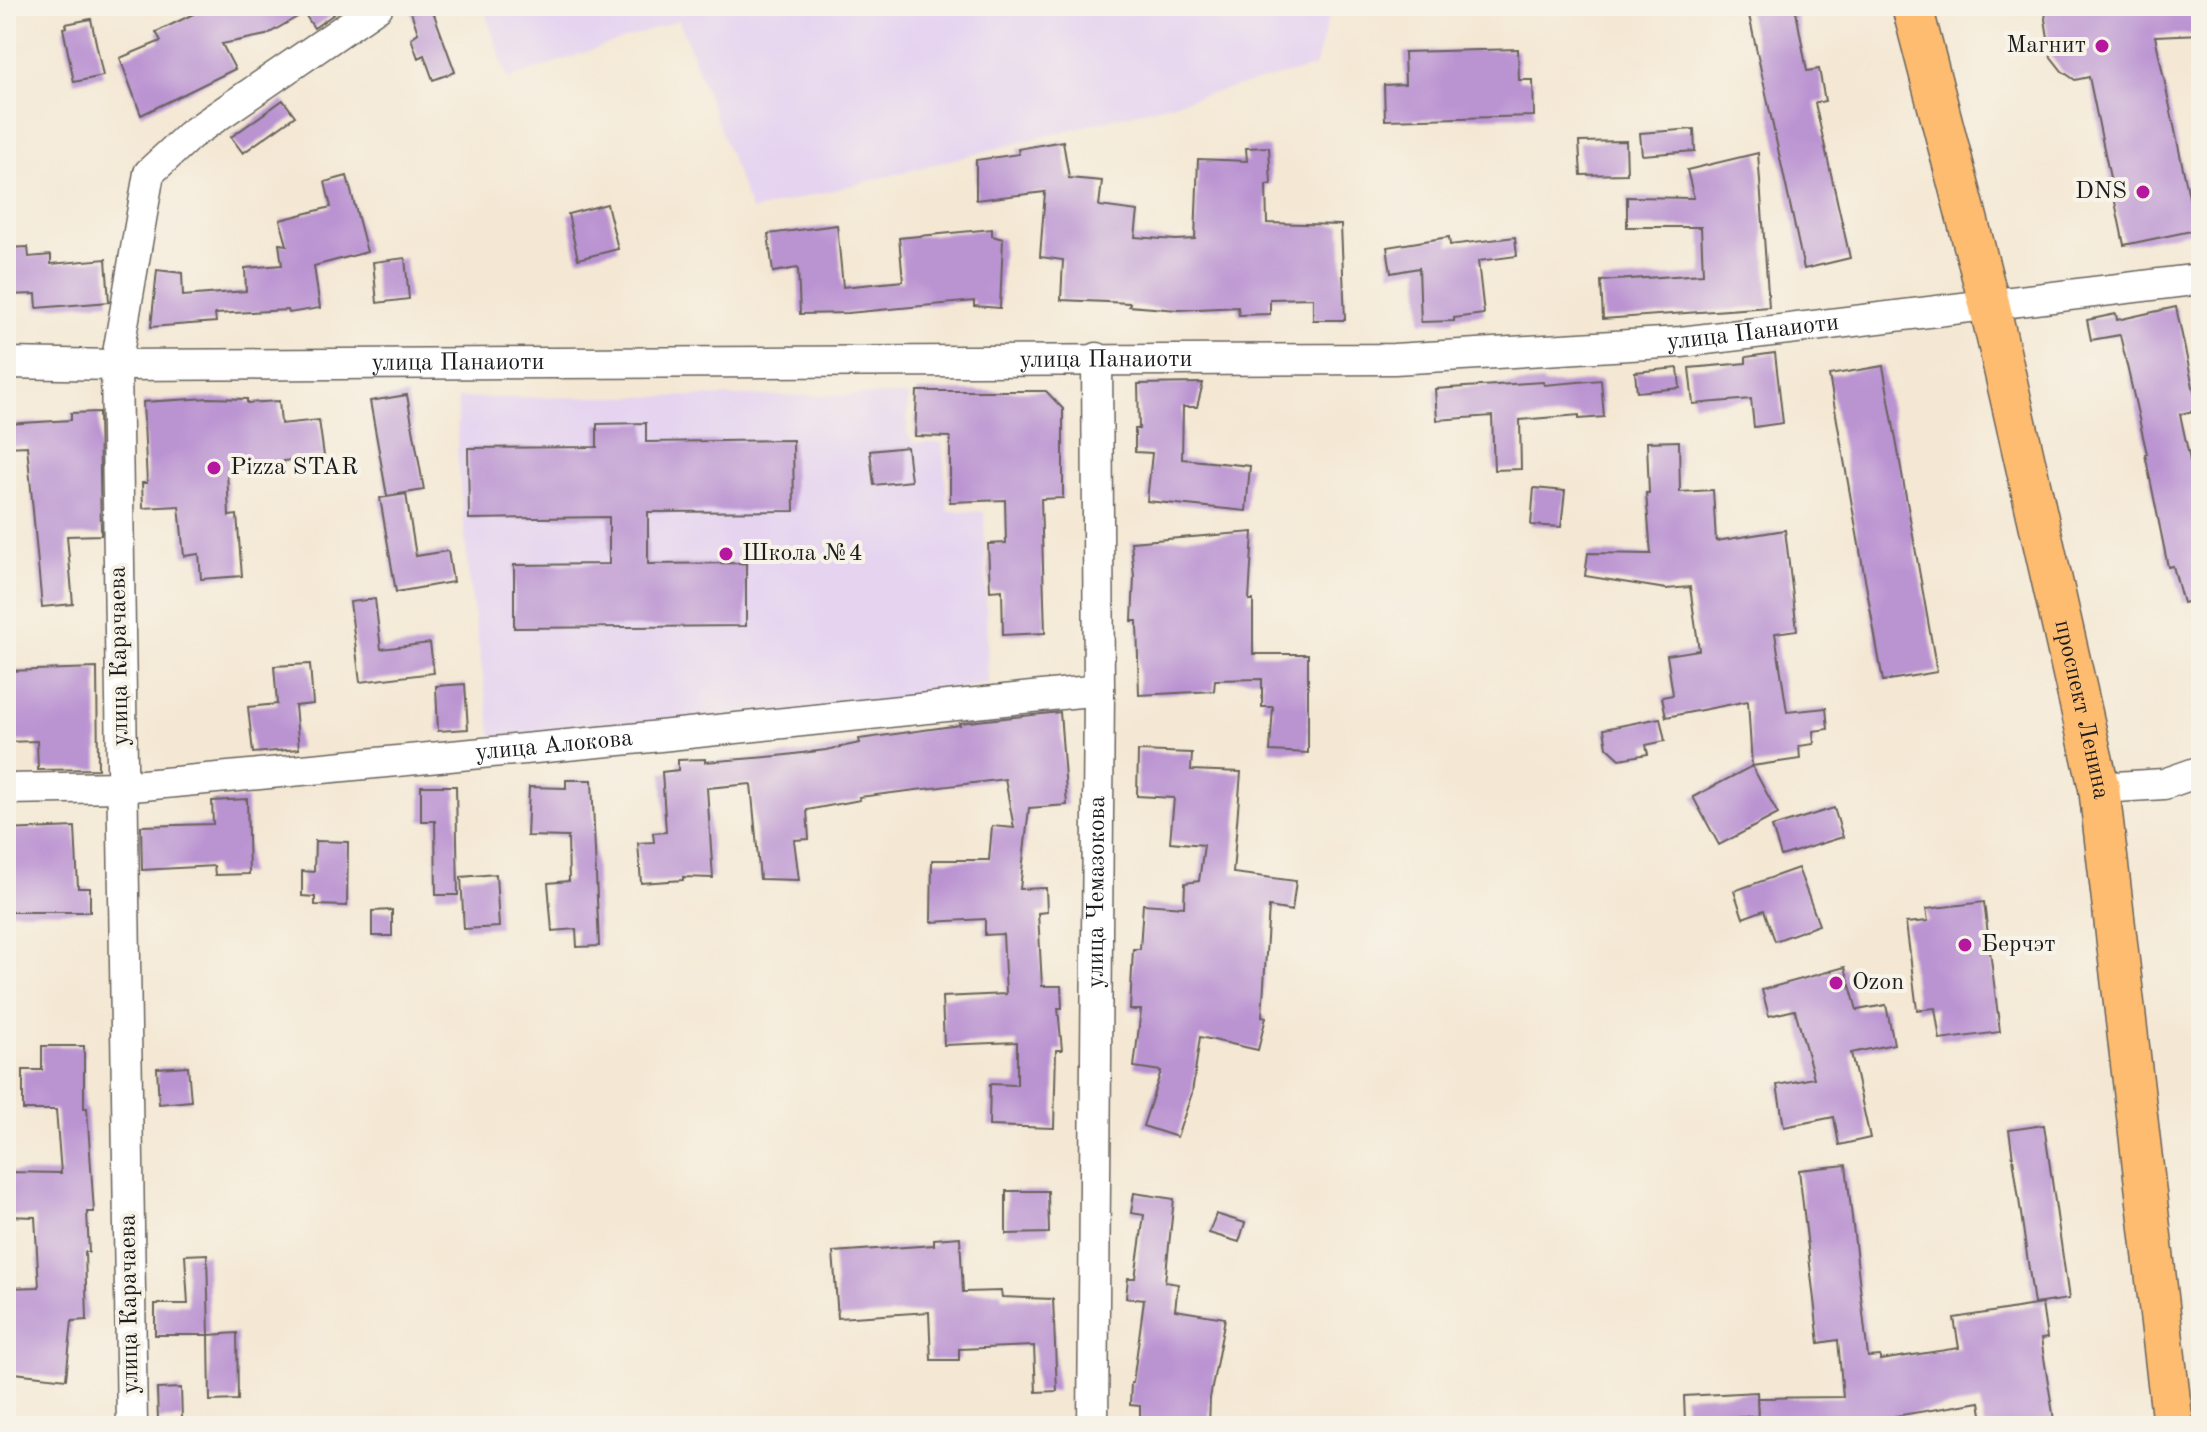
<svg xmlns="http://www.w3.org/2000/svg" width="2207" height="1432" font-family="'Old Standard TT',serif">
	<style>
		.built { fill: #e5d3f0 }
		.building { fill: #ba93d1 }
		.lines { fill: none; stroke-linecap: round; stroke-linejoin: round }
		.minor-casing { stroke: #68635c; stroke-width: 33 }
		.major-casing { stroke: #68635c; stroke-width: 43 }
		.minor { stroke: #fff; stroke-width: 30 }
		.major { stroke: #fdbc70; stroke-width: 40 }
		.poi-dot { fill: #b5179e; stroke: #f7f3e8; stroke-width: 3 }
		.labels { text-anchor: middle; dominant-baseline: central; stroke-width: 8; stroke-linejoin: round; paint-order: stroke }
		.poi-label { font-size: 24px; fill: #1c1c1c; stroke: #f7f3e8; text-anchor: start }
		.street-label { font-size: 24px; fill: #1c1c1c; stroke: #f7f3e8 }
	</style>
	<rect width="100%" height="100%" fill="#f7f3e8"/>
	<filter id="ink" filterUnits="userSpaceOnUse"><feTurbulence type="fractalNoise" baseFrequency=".0125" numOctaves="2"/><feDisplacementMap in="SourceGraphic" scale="16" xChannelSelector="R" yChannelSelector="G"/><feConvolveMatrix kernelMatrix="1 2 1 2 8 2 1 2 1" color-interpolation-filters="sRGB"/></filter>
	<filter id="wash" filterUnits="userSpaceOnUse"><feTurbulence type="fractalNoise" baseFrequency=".006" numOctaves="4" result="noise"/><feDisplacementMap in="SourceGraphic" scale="32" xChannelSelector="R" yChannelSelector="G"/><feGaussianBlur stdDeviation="1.8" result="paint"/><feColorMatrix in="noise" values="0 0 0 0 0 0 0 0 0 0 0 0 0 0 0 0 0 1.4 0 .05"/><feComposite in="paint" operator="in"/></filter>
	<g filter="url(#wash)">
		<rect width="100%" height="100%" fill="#f4e8d4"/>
		<!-- built -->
		<path class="built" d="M483,6H1332L1315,67L751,211L679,20L508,79Z
			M908,395L907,433L913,443H942L948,511L984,512L988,684L796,715L492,738L469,579L457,452L458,398Z"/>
		<g id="blocks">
			<!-- building -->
			<path class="building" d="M210,6H329L334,14L314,28L304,13L266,35L222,44L235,69L141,115L120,58L161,41L156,32Z
				M431,6L455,72L433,80L424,55L418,58L411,38L418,33L411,12Z
				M1747,6H1795L1807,71L1819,69L1825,101L1815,103L1850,258L1804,269Z
				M2047,6H2201V34L2155,36L2196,230L2124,245L2089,77L2075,80L2062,71L2051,57L2045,19Z
				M91,19L103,76L74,82L63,28L67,27L66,24Z
				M1518,49L1519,80H1533L1534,116L1385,120L1384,85L1405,84L1404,52Z
				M283,100L295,116L243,153L231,137Z
				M1694,129L1695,151L1642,155L1640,133Z
				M1063,141L1069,178L1102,181L1099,206L1138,211L1135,237L1176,240L1195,239L1198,159L1247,161L1246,148L1269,147L1271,184L1266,185L1267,223L1341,225L1345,320H1313V298L1270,299V314L1239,315L1238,307L1178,310L1129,306L1130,303L1061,300L1063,260L1040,257L1045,192L976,200V160L1019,154L1018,149Z
				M1626,141L1627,174L1581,175L1579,142Z
				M1758,153L1769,307L1603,319L1601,281L1703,274L1701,227H1627V197L1694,198L1687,170Z
				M347,176L367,252L314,266L320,308L289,313L288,310L215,314L216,322L151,327L157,270L182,273L183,296L246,291L245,268L282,265L279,244L287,245L280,220L331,207L325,182Z
				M607,204L618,249L578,259L568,214Z
				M837,225L843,287L903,281L899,238L992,229V236L1003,239L1000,308L974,306V301L848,313L800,314L798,268L773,272L768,234Z
				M1449,237L1450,245L1515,237L1517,256L1478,261L1484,314L1454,318V321L1421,322L1419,268L1391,273L1387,247Z
				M28,247L29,257L51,255V264L106,259L109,302L37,308L36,294L6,295V248Z
				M405,258L409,299L377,303L373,262Z
				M2176,307L2198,410L2180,414L2201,512V598L2183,603L2173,566L2168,567L2145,454H2147L2120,335L2091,340L2087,320L2116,314L2117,320Z
				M1775,353L1783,423L1754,427L1751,399L1693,404L1689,368L1746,363V357Z
				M1883,366L1937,672L1883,681L1829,375Z
				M1678,368L1680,388L1637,392L1635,372Z
				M1601,380L1604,417L1579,419V415L1520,420L1521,469L1494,470L1492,416L1437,420L1435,389L1543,382L1544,385Z
				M1203,383L1197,407H1183L1182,459L1250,466L1246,511L1147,501L1152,453L1135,452V429H1139L1138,384Z
				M917,391H1046L1063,409V498L1041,499L1045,633L1003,635L1002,590L990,591L988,544L1006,543L1005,500L950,502V437L915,436Z
				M407,395L424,490L387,496L370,401Z
				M209,398L247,399V403L279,401L281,424L319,420L324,456L284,461V464L227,469L229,516L237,515L242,576L201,579L199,554L184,556L179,506L143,508L142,483H147L143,402Z
				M99,412L101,535L67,536L73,604L42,607L27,446L6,447V424L71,420V413Z
				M646,423V442L793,440L794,511L648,512V564L746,563V626L514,628V565L609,564V517L469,519L468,448L597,447V424Z
				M1679,441L1680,492L1713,490L1716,541L1785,530L1797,630L1775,633L1787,712L1826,708L1828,729L1813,731L1814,744L1799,746L1800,759L1752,766L1748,701L1666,717L1662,697L1673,695L1667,655L1699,650L1690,587L1666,589L1585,576L1588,553L1651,554L1646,493H1649L1647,442Z
				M907,447L911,481L874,485L870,451Z
				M1534,488L1565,491L1561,527L1531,525Z
				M406,494L416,556L448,551L453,582L396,592L380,498Z
				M1253,532L1249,600H1253V654H1308V753L1270,751L1273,707H1262V679L1215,680L1214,691L1139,695L1137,621H1132L1134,577L1131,542Z
				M375,599L381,649L430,643L434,673L360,682L350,602Z
				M310,664L313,704L295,706L299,749L253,753L248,707L277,704L274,666Z
				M97,668L98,769L38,770L37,741L6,742V671Z
				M465,684L468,729L438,731L436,686Z
				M1060,712L1067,805L1029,808L1020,889L1046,888L1047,912L1038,913L1042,986H1061L1062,1008H1058L1062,1050H1056L1054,1128L989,1126L990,1084L1017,1085V1042L944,1045L942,997L1006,994L1003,934L985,935V919L931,922L932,860H989L992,826L1014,828L1005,779L859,797L860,800L807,810L809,839L794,840L799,880L760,879L751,784L707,788L713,878L683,877V880L641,883L638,843L654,842L653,833L666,832L662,772L678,770V760L705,759V762L778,756L826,750L860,743L859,739L960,725L959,723Z
				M1660,718L1665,741L1646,745L1648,754L1620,759L1607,747L1604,729Z
				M1138,751L1192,753L1191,770L1241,772L1233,873L1296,881L1292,911L1269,907L1262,1016L1266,1017L1258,1050L1200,1037L1192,1093L1177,1137L1143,1126L1161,1071L1134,1067L1141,1010H1130L1133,949H1140L1143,904L1184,907L1185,883L1199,881L1204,845L1170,842L1174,798L1137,796Z
				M1752,766L1778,814L1719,845L1693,797Z
				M566,780H592L599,946L577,947L576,929L552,931L548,883L569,881L568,837L527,836L529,787L566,788Z
				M421,786H456L458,895H436L435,821H421Z
				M247,799L249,874L215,875L214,866L142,870L141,826L213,824L212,801Z
				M1834,808L1843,837L1781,856L1772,827Z
				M75,827L78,888H90V912H6V830Z
				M315,841L348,842L347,906L315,905V897L302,896V871L314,872Z
				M1798,868L1819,925L1775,941L1764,910L1743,918L1734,891Z
				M496,874L499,927L464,929L461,877Z
				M1984,902L2000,1032L1940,1040L1935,1008L1917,1010L1906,923L1928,921L1926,909Z
				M392,910V936H372V911Z
				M1845,967L1857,1010L1886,1005L1894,1044L1851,1053L1870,1138L1839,1145L1834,1117L1784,1127L1777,1085L1814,1078L1795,1010L1769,1016L1762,990Z
				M42,1046H84V1108H87L94,1212H87L89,1252H85L87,1320L72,1321L66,1379L6,1372V1288L39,1287L35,1217L6,1216V1172L61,1173L56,1110H23V1070H42Z
				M188,1066L191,1101L159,1104L157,1068Z
				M2044,1125L2069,1299L2034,1304L2009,1130Z
				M1846,1165L1868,1357L1880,1356V1360L1959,1348L1954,1318L2042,1304L2047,1338L2041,1339L2055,1426H1984L1980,1402L1895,1416V1422L1861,1424L1860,1426H1758L1757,1398L1843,1397L1838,1340L1819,1343L1799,1170Z
				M1006,1191H1048L1049,1233L1006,1234Z
				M1134,1193L1174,1199L1165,1282L1178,1284L1175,1310L1225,1318L1210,1398L1209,1426H1140V1406L1130,1405L1131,1383H1133L1144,1300L1126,1298L1128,1278H1135L1144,1215L1131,1213Z
				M1216,1214L1245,1223L1239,1242L1209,1233Z
				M960,1237L963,1292L1001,1291L1002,1297L1053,1299L1057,1391L1036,1392L1034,1346L959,1349V1360H931L929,1312L838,1318L833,1252L934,1245V1239Z
				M207,1254L209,1335H155V1304H188L185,1255Z
				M237,1333L238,1400L210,1401L209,1335Z
				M181,1388L182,1419L158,1420L157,1389Z
				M1757,1392L1758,1416L1685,1421L1684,1396Z"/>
		</g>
	</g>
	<g filter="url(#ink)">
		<use href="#blocks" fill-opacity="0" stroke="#68635c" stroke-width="2"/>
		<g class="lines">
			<!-- minor casing -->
			<g class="minor-casing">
				<g id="minor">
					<path id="s1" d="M6,363L116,365L1394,359L1681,342L2201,279"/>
					<path d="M2099,788L2164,784L2201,771"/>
					<path id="s2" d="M6,789L122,787L641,738L1099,690"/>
					<path d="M132,1426L116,365L149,173L190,135L378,6"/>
					<path id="s3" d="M1093,1426L1099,690L1097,358"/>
				</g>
			</g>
			<!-- major casing -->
			<g class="major-casing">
				<g id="major">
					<path id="s4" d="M1912,6L1989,303L2099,788L2173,1426"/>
				</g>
			</g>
			<!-- minor -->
			<use href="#minor" class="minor"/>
			<!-- major -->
			<use href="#major" class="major"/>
		</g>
	</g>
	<!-- markers -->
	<g class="poi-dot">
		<circle cx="2102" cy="46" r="8"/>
		<circle cx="2143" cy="192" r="8"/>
		<circle cx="214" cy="468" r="8"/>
		<circle cx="726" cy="554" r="8"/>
		<circle cx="1965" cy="945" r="8"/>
		<circle cx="1836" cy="983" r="8"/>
	</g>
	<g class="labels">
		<!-- poi labels -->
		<g class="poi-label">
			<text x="2086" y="46" text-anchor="end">Магнит</text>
			<text x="2127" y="192" text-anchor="end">DNS</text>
			<text x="230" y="468">Pizza STAR</text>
			<text x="742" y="554">Школа №4</text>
			<text x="1981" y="945">Берчэт</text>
			<text x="1852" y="983">Ozon</text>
		</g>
		<!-- street labels -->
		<g class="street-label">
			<text stroke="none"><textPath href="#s1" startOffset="1748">улица Панаиоти</textPath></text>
			<text stroke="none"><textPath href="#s1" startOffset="1100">улица Панаиоти</textPath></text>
			<text stroke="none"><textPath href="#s1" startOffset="452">улица Панаиоти</textPath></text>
			<text transform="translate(120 656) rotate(-91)">улица Карачаева</text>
			<text stroke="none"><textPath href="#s4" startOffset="724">проспект Ленина</textPath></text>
			<text stroke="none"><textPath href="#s2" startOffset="550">улица Алокова</textPath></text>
			<text stroke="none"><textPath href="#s3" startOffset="534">улица Чемазокова</textPath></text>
			<text transform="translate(130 1304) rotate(-91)">улица Карачаева</text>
		</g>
	</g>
	<!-- margin -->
	<rect width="2207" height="1432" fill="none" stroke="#f7f3e8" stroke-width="32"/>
</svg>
